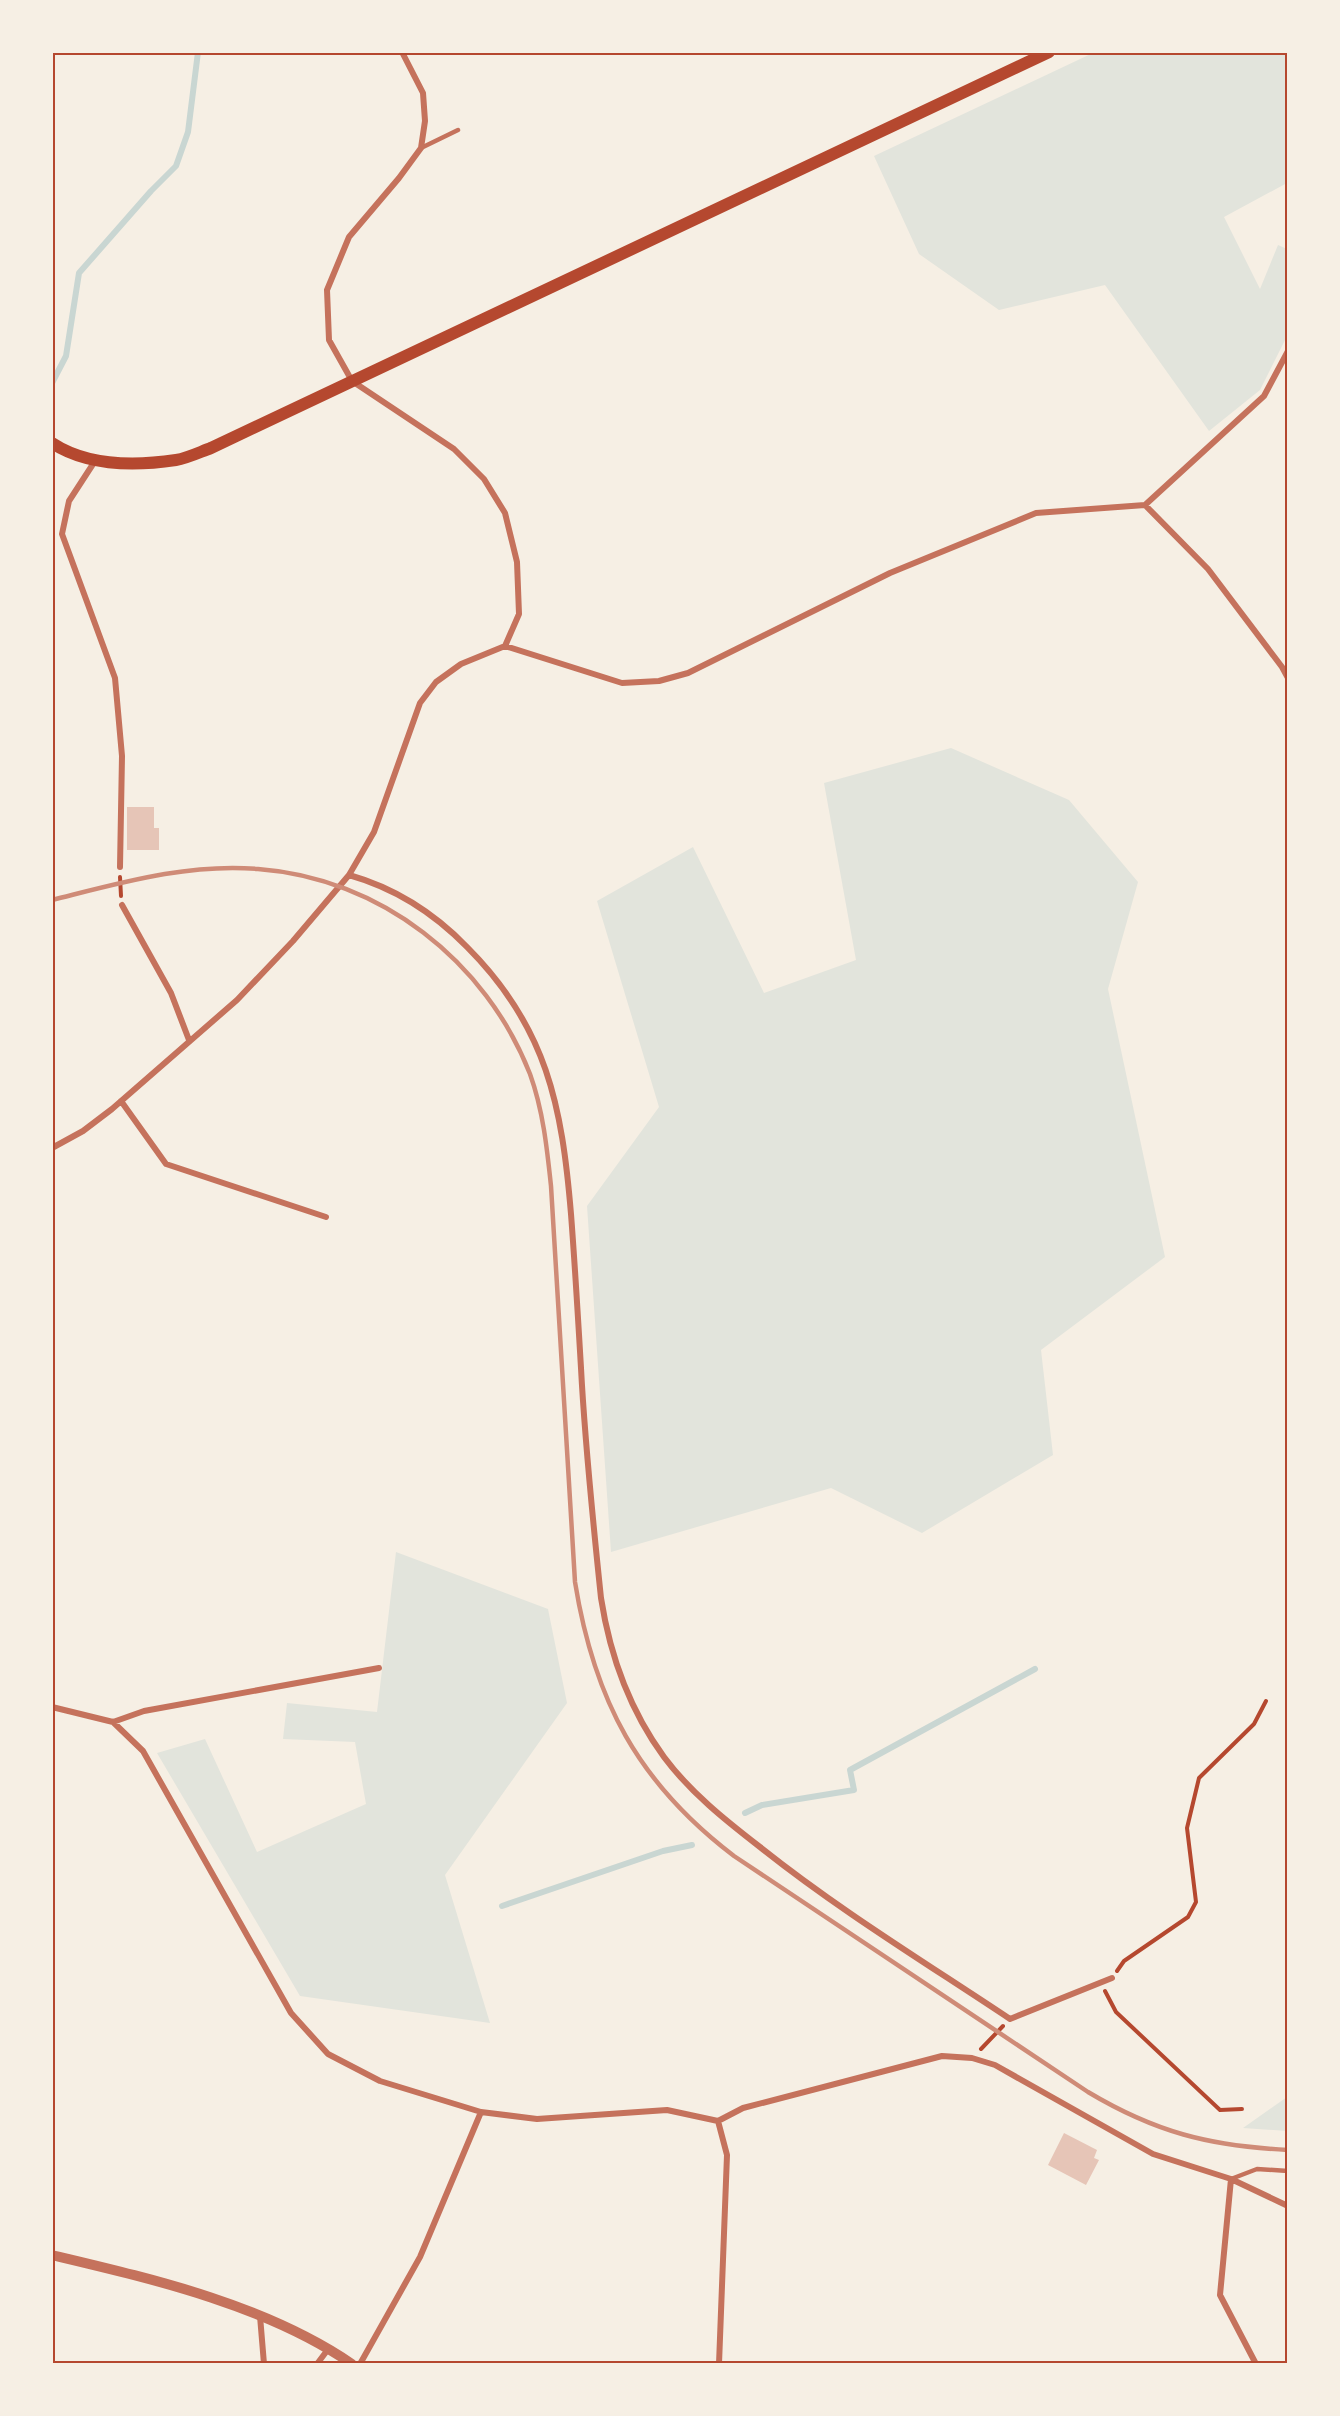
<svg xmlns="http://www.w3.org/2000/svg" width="1340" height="2416" font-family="'Alegreya Sans',sans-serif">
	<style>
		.green { fill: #e2e4dc }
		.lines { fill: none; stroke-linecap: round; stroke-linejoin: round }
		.stream { stroke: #c9d6d2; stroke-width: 6 }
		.building { fill: #e6c5b7 }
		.path { stroke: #b5482f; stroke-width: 4 }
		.service { stroke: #c5725c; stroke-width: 4.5 }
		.minor { stroke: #c5725c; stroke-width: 6 }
		.tertiary { stroke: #c5725c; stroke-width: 10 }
		.secondary { stroke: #b5482f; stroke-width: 12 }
		.rail { stroke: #cf8b77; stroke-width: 4.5 }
		.neatline { fill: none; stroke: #b5482f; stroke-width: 2 }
	</style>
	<rect width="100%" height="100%" fill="#f6efe4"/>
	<!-- green -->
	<path class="green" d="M1095,52L1287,53V183L1224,217L1260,289L1278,245L1287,249V336L1260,390L1209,431L1105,285L999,310L919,254L874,156Z
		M951,748L1069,800L1138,882L1108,989L1165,1257L1041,1350L1053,1455L922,1533L831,1488L611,1552L587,1206L659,1107L597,901L693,847L764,993L856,960L824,783Z
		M396,1552L548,1609L567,1703L445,1875L490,2023L300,1996L157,1753L205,1739L257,1852L366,1804L355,1742L283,1739L287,1703L377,1712Z
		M1287,2097V2131L1243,2128Z"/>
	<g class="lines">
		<!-- stream -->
		<path class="stream" d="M52,383L66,356L79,273L151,191L176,166L188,132L198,52
			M745,1813L762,1805L854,1790L850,1770L1035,1669
			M502,1906L663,1851L692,1845"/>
	</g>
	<!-- building -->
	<path class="building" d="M127,807H154V828H159V850H127Z
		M1064,2133L1097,2150L1094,2158L1099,2160L1086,2185L1048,2165Z"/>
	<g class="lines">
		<!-- path -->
		<path class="path" d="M120,877L121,896
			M1117,1971L1124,1961L1188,1917L1196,1902L1187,1828L1199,1778L1254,1724L1266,1701
			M1105,1991L1116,2012L1220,2110L1242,2109
			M981,2049L1003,2026"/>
		<!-- service -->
		<path class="service" d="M421,148L458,130
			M1231,2179L1257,2169L1288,2171"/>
		<!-- minor -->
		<path class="minor" d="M402,52L423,93L425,121L421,148L399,178L349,237L327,290L329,340L352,381L454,449L484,479L505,513L517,562L519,614L505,646
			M95,461L69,501L62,534L115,678L122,756L120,867
			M1145,505L1208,569L1282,667L1288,678
			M349,875C395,888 434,913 467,947C547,1027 562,1106 571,1214C575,1266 578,1317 581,1368C585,1445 593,1522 601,1598C610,1656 629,1709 664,1757C690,1792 725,1820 760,1847C839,1910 926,1963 1010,2019L1112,1978
			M122,905L171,993L189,1040
			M121,1101L166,1164L326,1217
			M52,1148L83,1131L112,1109L237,1000L293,941L349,875L374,832L420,703L436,682L461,664L505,646L622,683L659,681L688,673L890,573L1036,513L1145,505L1264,396L1288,351
			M52,1707L113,1722L144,1711L379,1668
			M113,1722L143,1751L291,2013L328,2054L380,2081L481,2112L537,2119L667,2110L718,2121L743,2108L942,2056L972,2058L995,2065L1153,2154L1231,2179L1288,2206
			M718,2121L727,2155L719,2364
			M1231,2179L1220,2295L1256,2364
			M260,2316L264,2364
			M317,2364L329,2348
			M360,2364L420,2257L481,2112"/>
		<!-- tertiary -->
		<path class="tertiary" d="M52,2255C153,2279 266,2305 352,2364"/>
		<!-- secondary -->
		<path class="secondary" d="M52,443C87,466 136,466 176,460C188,458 200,452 211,448L1049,52"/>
		<!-- rail -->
		<path class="rail" d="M52,900C120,883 188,863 258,869C380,878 486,961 530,1074C543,1110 547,1148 551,1186L575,1582C594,1700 638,1783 734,1856L1088,2092C1155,2132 1209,2146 1288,2150"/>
	</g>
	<!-- border -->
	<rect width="1340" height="2416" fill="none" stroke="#f6efe4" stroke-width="108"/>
	<rect x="54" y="54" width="1232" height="2308" class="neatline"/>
</svg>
